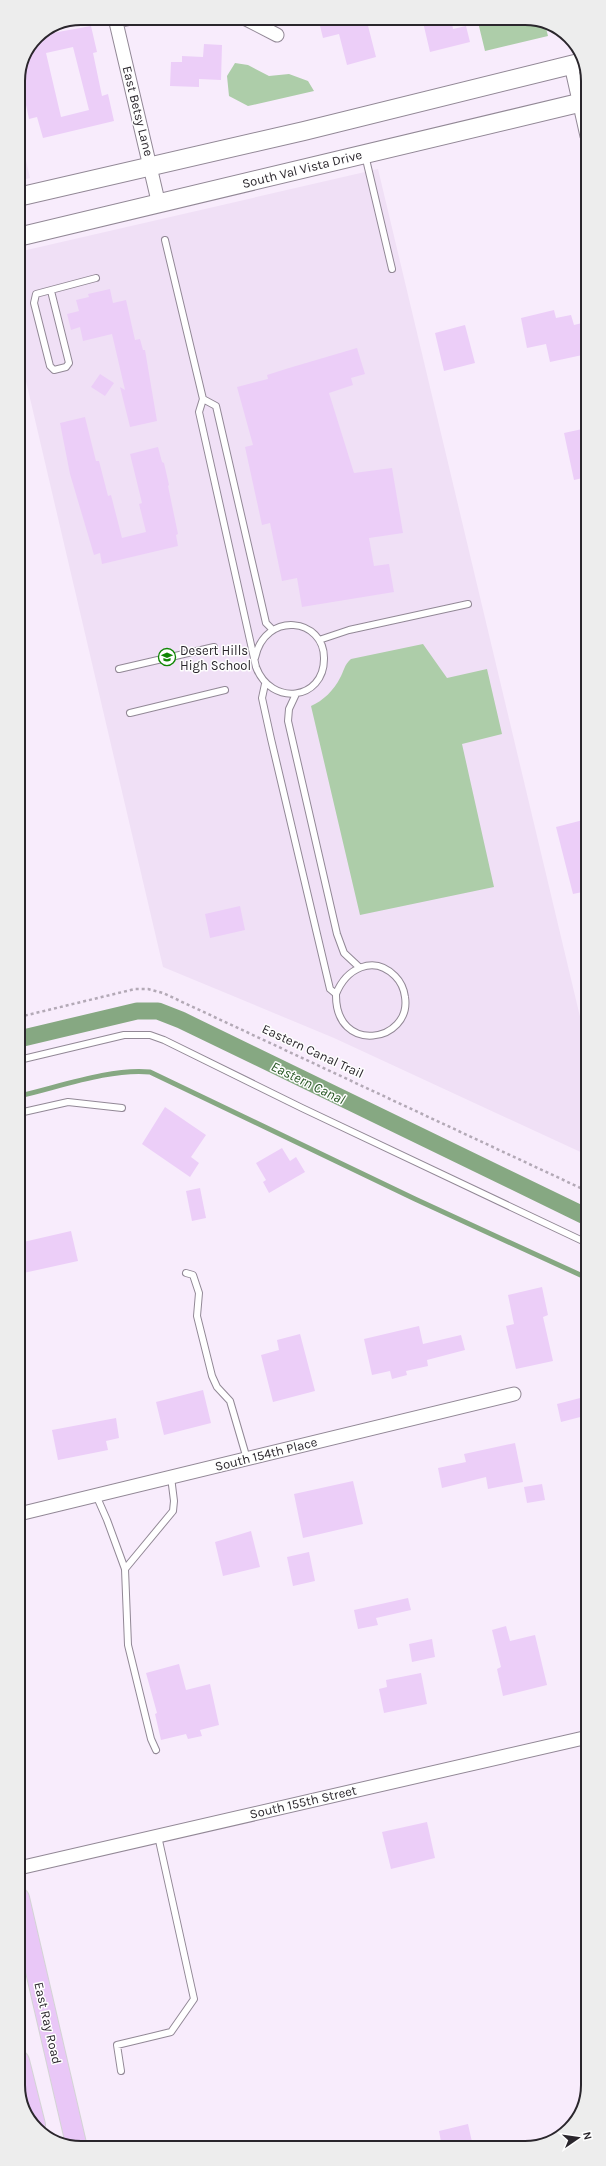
<svg xmlns="http://www.w3.org/2000/svg" width="606" height="2166" font-family="Karla,sans-serif">
	<style>
		.built { fill: #f0e0f6 }
		.green { fill: #adcda9 }
		.lines { fill: none; stroke-linecap: round; stroke-linejoin: round }
		.stream { stroke: #86a882; stroke-width: 5 }
		.canal { stroke: #86a882; stroke-width: 17 }
		.building { fill: #eccef8; fill-rule: evenodd }
		.lane-casing { stroke: #928896; stroke-width: 8 }
		.street-casing { stroke: #928896; stroke-width: 15 }
		.secondary-casing { stroke: #928896; stroke-width: 20 }
		.primary-casing { stroke: #d4d4d5; stroke-width: 22 }
		.path { stroke: #b3a9b6; stroke-width: 2.5; stroke-dasharray: 3 3; stroke-linecap: butt }
		.lane { stroke: #fff; stroke-width: 6 }
		.street { stroke: #fff; stroke-width: 13 }
		.secondary { stroke: #fff; stroke-width: 18 }
		.primary { stroke: #e9c7f7; stroke-width: 20 }
		.labels { text-anchor: middle; dominant-baseline: central; stroke-width: 3; stroke-linejoin: round; paint-order: stroke }
		.street-label { font-size: 13px; fill: #2a262c; stroke: #fefefe }
		.poi-label { font-size: 13px; fill: #2a262c; stroke: #fefefe; text-anchor: start }
		.water-label { font-size: 14px; font-style: italic; fill: #265522; stroke: #fefefe }
		.rim { fill: none; stroke: #2a262c; stroke-width: 2 }
	</style>
	<rect width="100%" height="100%" fill="#f8ecfc"/>
	<!-- built -->
	<path class="built" d="M18,125L30,178L18,181Z
		M378,169L587,1046V1155L334,1038L163,967L18,347V252Z"/>
	<!-- green -->
	<path class="green" d="M477,18L533,19L545,24L548,36L485,51Z
		M235,63L248,65L269,76L289,74L308,81L314,91L248,106L229,96L227,76Z
		M423,644L447,678L487,669L502,734L462,744L494,887L360,915L311,706C323,701 334,690 340,678C344,671 344,665 351,659Z"/>
	<g class="lines">
		<!-- stream -->
		<path class="stream" d="M19,1096C59,1087 110,1068 150,1072L415,1199L587,1278"/>
		<!-- canal -->
		<path class="canal" d="M19,1039L137,1011H158L181,1020L587,1217"/>
	</g>
	<!-- building -->
	<path class="building" d="M318,18H366L376,57L347,65L339,34L323,38Z
		M422,18H442L444,25L452,23L453,29L466,26L470,42L430,52Z
		M91,26L97,52L93,53L102,96L108,94L114,121L43,138L37,117L29,119L20,77L36,36ZM73,47L89,110L61,117L46,53Z
		M204,44L222,45L221,80L199,79V87L170,86L171,62H182V56L203,57Z
		M110,289L113,303L126,300L135,340L140,339L143,350H145L157,421L130,427L120,387L125,390L112,334L83,341L80,327L71,330L67,314L79,311L76,300L89,297L88,294Z
		M554,310L556,318L571,315L574,325L582,323L587,354L550,362L546,344L527,348L521,318Z
		M465,325L475,363L444,371L435,333Z
		M357,348L365,374L351,378L353,385L329,393L354,473L392,468L403,533L369,538L374,566L389,564L394,592L302,607L297,578L282,581L270,523L262,525L245,447L253,445L237,387L268,379L267,375L289,368Z
		M100,374L114,383L105,396L91,387Z
		M85,417L96,461H99L108,496L111,495L122,538L146,532L139,504L142,503L130,454L158,447L162,462L164,463L169,485L168,486L178,534L176,535L178,546L102,564L100,553L94,555L70,474L60,423Z
		M587,428V477L574,480L564,433Z
		M587,819V891L573,894L556,827Z
		M240,906L245,930L210,938L205,914Z
		M165,1107L206,1135L191,1157L199,1163L190,1177L142,1144Z
		M282,1148L290,1161L296,1157L305,1172L269,1193L263,1182L266,1180L256,1163Z
		M200,1188L206,1218L192,1221L186,1191Z
		M71,1231L78,1261L19,1274V1243Z
		M542,1287L548,1315L543,1317L553,1361L516,1369L506,1326L514,1324L508,1295Z
		M419,1326L423,1344L461,1335L465,1350L427,1360L428,1366L406,1371L407,1375L392,1379L390,1371L372,1375L364,1339Z
		M300,1334L315,1391L273,1402L261,1355L279,1350L277,1340Z
		M203,1390L211,1423L164,1435L156,1402Z
		M588,1396V1415L561,1422L557,1404Z
		M116,1418L119,1438L106,1441L108,1450L58,1460L52,1430Z
		M515,1443L523,1482L488,1489L486,1477L442,1488L438,1468L466,1462L464,1454Z
		M353,1481L363,1524L303,1538L294,1494Z
		M542,1484L545,1500L527,1503L524,1487Z
		M251,1531L260,1567L223,1576L215,1542Z
		M309,1552L315,1581L293,1586L287,1557Z
		M408,1598L411,1610L376,1618L378,1625L358,1629L354,1610Z
		M506,1626L510,1641L535,1635L547,1685L503,1696L497,1669L501,1667L492,1630Z
		M432,1639L435,1657L412,1662L409,1644Z
		M179,1664L186,1690L210,1684L219,1725L200,1730L202,1736L188,1739L186,1734L161,1740L155,1714L157,1713L146,1673Z
		M421,1673L427,1704L384,1713L379,1689L387,1687L386,1680Z
		M427,1822L435,1858L391,1869L382,1832Z
		M468,2124L472,2142L442,2147L439,2131Z"/>
	<g class="lines">
		<!-- lane casing -->
		<g class="lane-casing">
			<path id="lane" d="M365,155L392,269
				M165,240L203,399
				M51,291L69,363L66,367L54,370L50,366L34,303L36,294L96,278
				M319,640L349,630L468,604
				M255,658C265,610 325,618 324,659C324,700 271,707 256,667L199,412L203,399L216,406L266,623L272,629
				M119,669L214,647
				M265,684L262,698L271,739L330,989L336,994C335,1056 412,1042 405,997C404,989 401,982 395,976C373,954 346,969 336,994
				M296,694L289,709L288,721L337,934L344,953L359,967
				M130,713L225,690
				M19,1060L124,1035H150L164,1040L302,1108L587,1243
				M19,1113L68,1102L122,1108
				M186,1273L193,1275L199,1293L197,1316L212,1376L217,1387L230,1401L247,1459
				M96,1495L107,1520L125,1569L128,1645L151,1739L156,1750
				M125,1569L173,1511L174,1501L171,1477
				M121,2071L117,2045L171,2032L194,1999L158,1836"/>
		</g>
		<!-- street casing -->
		<g class="street-casing">
			<path id="street" d="M115,18L159,205
				M244,18L277,35
				M116,21L132,18
				M571,65L587,136
				M19,1514L514,1394
				M19,1868L588,1737"/>
		</g>
		<!-- secondary casing -->
		<g class="secondary-casing">
			<path id="secondary" d="M18,197L304,131L583,62
				M18,237L587,101"/>
		</g>
		<!-- primary casing -->
		<g class="primary-casing">
			<path id="primary" d="M19,1898L77,2148
				M19,2061L35,2125"/>
		</g>
		<!-- path -->
		<path class="path" d="M19,1017L135,989H148L163,993L587,1191"/>
		<!-- lane -->
		<use href="#lane" class="lane"/>
		<!-- street -->
		<use href="#street" class="street"/>
		<!-- secondary -->
		<use href="#secondary" class="secondary"/>
		<!-- primary -->
		<use href="#primary" class="primary"/>
	</g>
	<!-- icons -->
	<defs>
		<g id="school-ring" transform="scale(0.9)"><circle r="9.5" fill="#fefefe" stroke="#0f8603" stroke-width="1.5"/><path d="M0-5L7-2L0 1L-7-2ZM-4 1L0 2.5L4 1V4Q0 6-4 4Z" fill="#0f8603"/></g>
	</defs>
	<g fill-rule="evenodd">
		<use href="#school-ring" x="167" y="657"/>
	</g>
	<g class="labels">
		<!-- street labels -->
		<g class="street-label">
			<text transform="translate(138 111) rotate(76)">East Betsy Lane</text>
			<text transform="translate(302 169) rotate(-14)">South Val Vista Drive</text>
			<text transform="translate(313 1051) rotate(25)">Eastern Canal Trail</text>
			<text transform="translate(266 1454) rotate(-14)">South 154th Place</text>
			<text transform="translate(303 1802) rotate(-13)">South 155th Street</text>
			<text transform="translate(48 2023) rotate(77)">East Ray Road</text>
		</g>
		<!-- poi labels -->
		<g class="poi-label">
			<text x="180" y="650">Desert Hills<tspan x="180" dy="15">High School</tspan></text>
		</g>
		<!-- water labels -->
		<g class="water-label">
			<text transform="translate(308 1083) rotate(26)">Eastern Canal</text>
		</g>
	</g>
	<!-- crop -->
	<path d="M0 0H606V2166H0ZM81 25H525A56 56 0 0 1 581 81V2085A56 56 0 0 1 525 2141H81A56 56 0 0 1 25 2085V81A56 56 0 0 1 81 25Z" fill="#ededed" fill-rule="evenodd"/>
	<path class="rim" d="M81 25H525A56 56 0 0 1 581 81V2085A56 56 0 0 1 525 2141H81A56 56 0 0 1 25 2085V81A56 56 0 0 1 81 25Z"/>
	<!-- north arrow -->
	<g transform="translate(578 2138) rotate(77)" stroke="#fefefe" stroke-width="3" paint-order="stroke">
	<path d="M0-3L7 15L0 10L-7 15Z" fill="#2a262c"/>
	<text y="-6" font-size="11" font-weight="bold" text-anchor="middle" fill="#2a262c">N</text>
	</g>
</svg>
